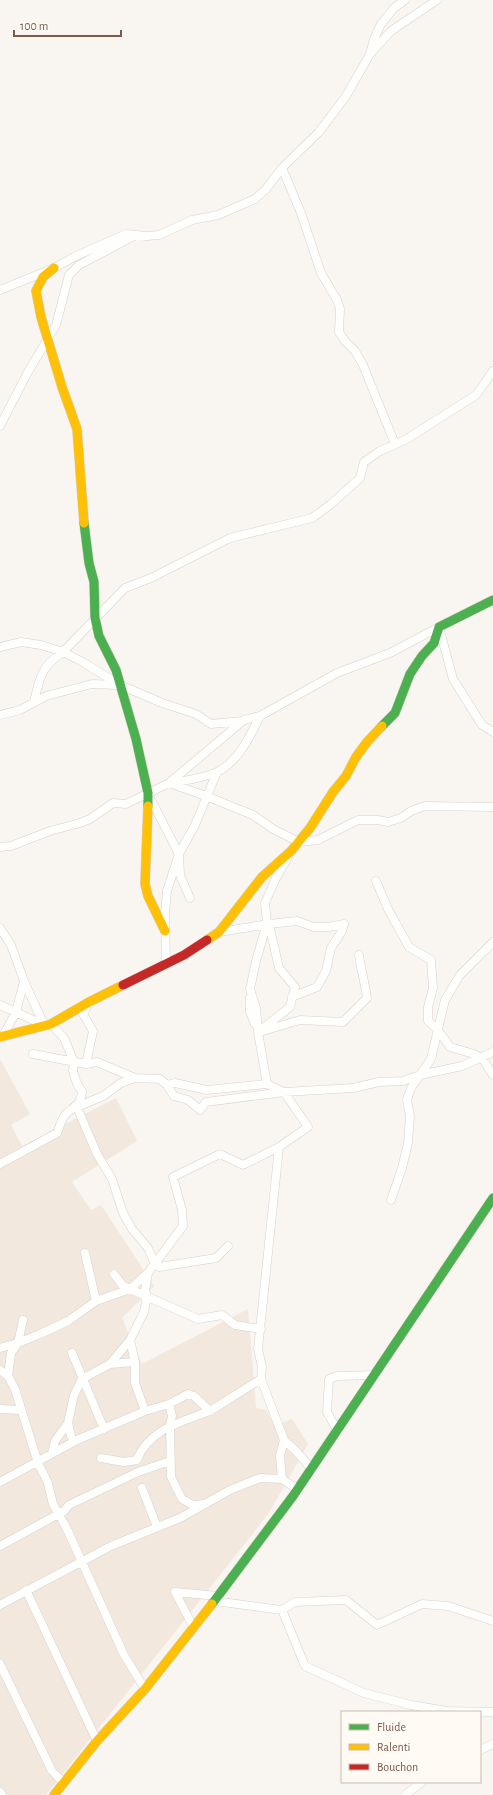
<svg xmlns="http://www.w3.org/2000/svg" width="493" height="1795" font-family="'Alegreya Sans',sans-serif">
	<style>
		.residential { fill: #f2e8de }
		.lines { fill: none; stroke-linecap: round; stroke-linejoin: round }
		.street-casing { stroke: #d7d1cb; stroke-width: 9 }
		.fast-casing { stroke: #d9d2cb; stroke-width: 10 }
		.slow-casing { stroke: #d9d2cb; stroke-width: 10 }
		.jam-casing { stroke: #d9d2cb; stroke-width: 10 }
		.street { stroke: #fefefd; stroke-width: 8 }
		.fast { stroke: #4caf50; stroke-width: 9 }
		.slow { stroke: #ffc107; stroke-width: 9 }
		.jam { stroke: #c62828; stroke-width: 9 }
	</style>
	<rect width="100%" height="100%" fill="#f9f5f0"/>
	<!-- residential -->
	<path class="residential" d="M0,1059L30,1114L11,1125L22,1146L116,1098L137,1141L72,1182L91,1210L101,1205L154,1286L122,1318L142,1364L248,1309L256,1408L266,1410L275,1426L292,1419L308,1444L269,1513L46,1795H0Z"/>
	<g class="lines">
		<!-- street casing -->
		<g class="street-casing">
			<path id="street" d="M370,54L391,31L437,0
				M282,168L301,213L321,273L337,300L340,309L339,332L345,341L355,351L363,365L395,444
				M0,290L54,268L74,257L126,234L147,236L159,235L192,220L218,215L255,199L266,189L282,168L319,132L346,96L370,54L374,39L381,24L394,8L405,0
				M0,426L28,372L56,325L69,275L79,265L136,235
				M0,647L21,642L41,645L63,652L81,661L120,685L162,703L196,714L211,724L242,721
				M34,702C39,679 42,665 63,652L125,588L151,578L230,538L312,518L330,505L360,478L364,462L380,451L405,440L476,395L493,371
				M0,715L20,710L46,696L92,684L117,685
				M169,783L206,796L253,815L273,829L299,842L318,840L358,820H378L388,822L401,818L411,811L425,806L493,807
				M170,783C183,781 196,779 209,775C235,768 249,739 260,716
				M149,796L179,854L180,875L190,898
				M0,847L11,846L50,831L80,823L90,819L113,803L126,804L169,783L244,720L260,716L337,673L390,653L439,627L453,679L482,725L493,732
				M376,881L388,909L409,947L431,960L433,988L428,1007V1021L438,1030L450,1047L474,1054L482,1058L493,1075
				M269,924L297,921L314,927H328L344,924L342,931L331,948L326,971L317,987L292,997
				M0,928L11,945L24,981L44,1025
				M219,932L269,924L279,968L295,987L290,1007L258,1032L267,1084L284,1092L308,1127L279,1147L258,1349L262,1367L261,1379L284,1440L296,1451L312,1469
				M166,963L165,913L167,891L179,854L195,825L217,772
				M250,998V1012L255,1024
				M0,1005L44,1025
				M263,1031L300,1020L343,1022L367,998C365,983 361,970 359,955
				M258,1032L256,1008L250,989L256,961L267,923L265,903L276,878L287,859
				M3,1036L16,1012L24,981
				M33,1054L86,1064L97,1062L135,1078L160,1079L167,1085L174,1096L188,1100L200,1110L206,1102L284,1092L353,1088L379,1082L403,1081L420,1075L462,1066L493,1052
				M86,1064L93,1031L83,1014L89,1003
				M135,1078L121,1083L103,1096L77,1107L97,1154L112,1179L123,1213L132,1229L148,1248L155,1264L159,1267L216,1258L228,1246
				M167,1085L175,1083L207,1090L267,1084
				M0,1164L57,1133C59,1128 61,1120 65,1115C73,1107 82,1104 82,1091L78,1086L75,1078L73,1071L74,1062L64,1038L51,1024
				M391,1200L402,1168L408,1143L410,1116L407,1100L411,1088L431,1059L445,1000L460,975L493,942
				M85,1253L96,1301
				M114,1274L123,1286L198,1319L222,1315L235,1325L261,1329
				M23,1320L18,1343L11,1353L8,1376L15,1389L38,1463L48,1483L53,1504L67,1529L124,1655L145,1689
				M0,1348L18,1343L40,1334L68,1321L96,1301L130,1289L148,1273L183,1226L182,1210L173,1177L220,1154L243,1165L279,1147
				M72,1353L104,1429
				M110,1364L135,1362
				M0,1370L8,1376
				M169,1404L172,1416L170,1425L171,1477L182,1499L193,1505L204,1504
				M0,1409L20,1410
				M145,1411L135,1383V1362L130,1340L144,1312L147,1296L145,1291L148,1273
				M68,1423L71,1436
				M337,1430L327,1412L329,1379L337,1376L375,1375
				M52,1453L55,1441L68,1423L74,1395L82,1379L110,1364L130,1340
				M101,1458L124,1462L137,1460C149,1429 181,1422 210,1411
				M282,1479L280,1456L284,1440
				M0,1482L77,1440L145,1411L169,1404L188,1394L194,1396L210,1411L261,1379
				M142,1488L157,1527
				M0,1546L64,1511L69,1505L138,1472L170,1461
				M26,1590L97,1741
				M175,1592L218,1596
				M175,1592L194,1628
				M214,1601L282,1610L295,1602L346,1600L377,1625L422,1604L448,1606L493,1621
				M0,1605L111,1546L180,1518L230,1490L260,1478L282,1479L297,1489
				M282,1610L305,1666L364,1693L411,1705L447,1711L493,1712
				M0,1664L52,1771L64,1783
				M480,1750L493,1744
				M0,1792L2,1795
				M405,1795L422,1782"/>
		</g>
		<!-- fast casing -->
		<g class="fast-casing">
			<path id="fast" d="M84,523L89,563L94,582L95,618L99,636L116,670L136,739L148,793V806
				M382,726L395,713L410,674L422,656L434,643L439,627L493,600
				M212,1604L293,1496L493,1198"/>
		</g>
		<!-- slow casing -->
		<g class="slow-casing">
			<path id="slow" d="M54,268L43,277L36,291L41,317L62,387L77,429L84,523
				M148,806L145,884L148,896L165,931
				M207,940L219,932L262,877L291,851L310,828L333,792L346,776L356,757L367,742L382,726
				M0,1037L51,1024L89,1002L123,985
				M54,1795L97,1741L145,1689L212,1604"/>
		</g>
		<!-- jam casing -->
		<g class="jam-casing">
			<path id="jam" d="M123,985L184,955L207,940"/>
		</g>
		<!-- street -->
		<use href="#street" class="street"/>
		<!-- fast -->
		<use href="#fast" class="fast"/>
		<!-- slow -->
		<use href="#slow" class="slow"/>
		<!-- jam -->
		<use href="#jam" class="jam"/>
	</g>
	<!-- legend -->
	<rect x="341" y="1711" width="140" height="72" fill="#fffaf3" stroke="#cabbb1"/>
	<rect x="349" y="1724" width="20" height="6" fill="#4caf50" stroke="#cabbb1"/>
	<text x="377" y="1731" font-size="12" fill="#7a5c4d">Fluide</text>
	<rect x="349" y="1744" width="20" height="6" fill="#ffc107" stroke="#cabbb1"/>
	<text x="377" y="1751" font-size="12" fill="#7a5c4d">Ralenti</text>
	<rect x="349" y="1764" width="20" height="6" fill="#c62828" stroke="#cabbb1"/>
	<text x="377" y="1771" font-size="12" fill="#7a5c4d">Bouchon</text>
	<!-- scale -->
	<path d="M14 30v6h107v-6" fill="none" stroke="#7a5c4d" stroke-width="2"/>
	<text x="20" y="30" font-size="12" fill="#7a5c4d" stroke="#fffaf3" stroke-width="3" paint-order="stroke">100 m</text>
</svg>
